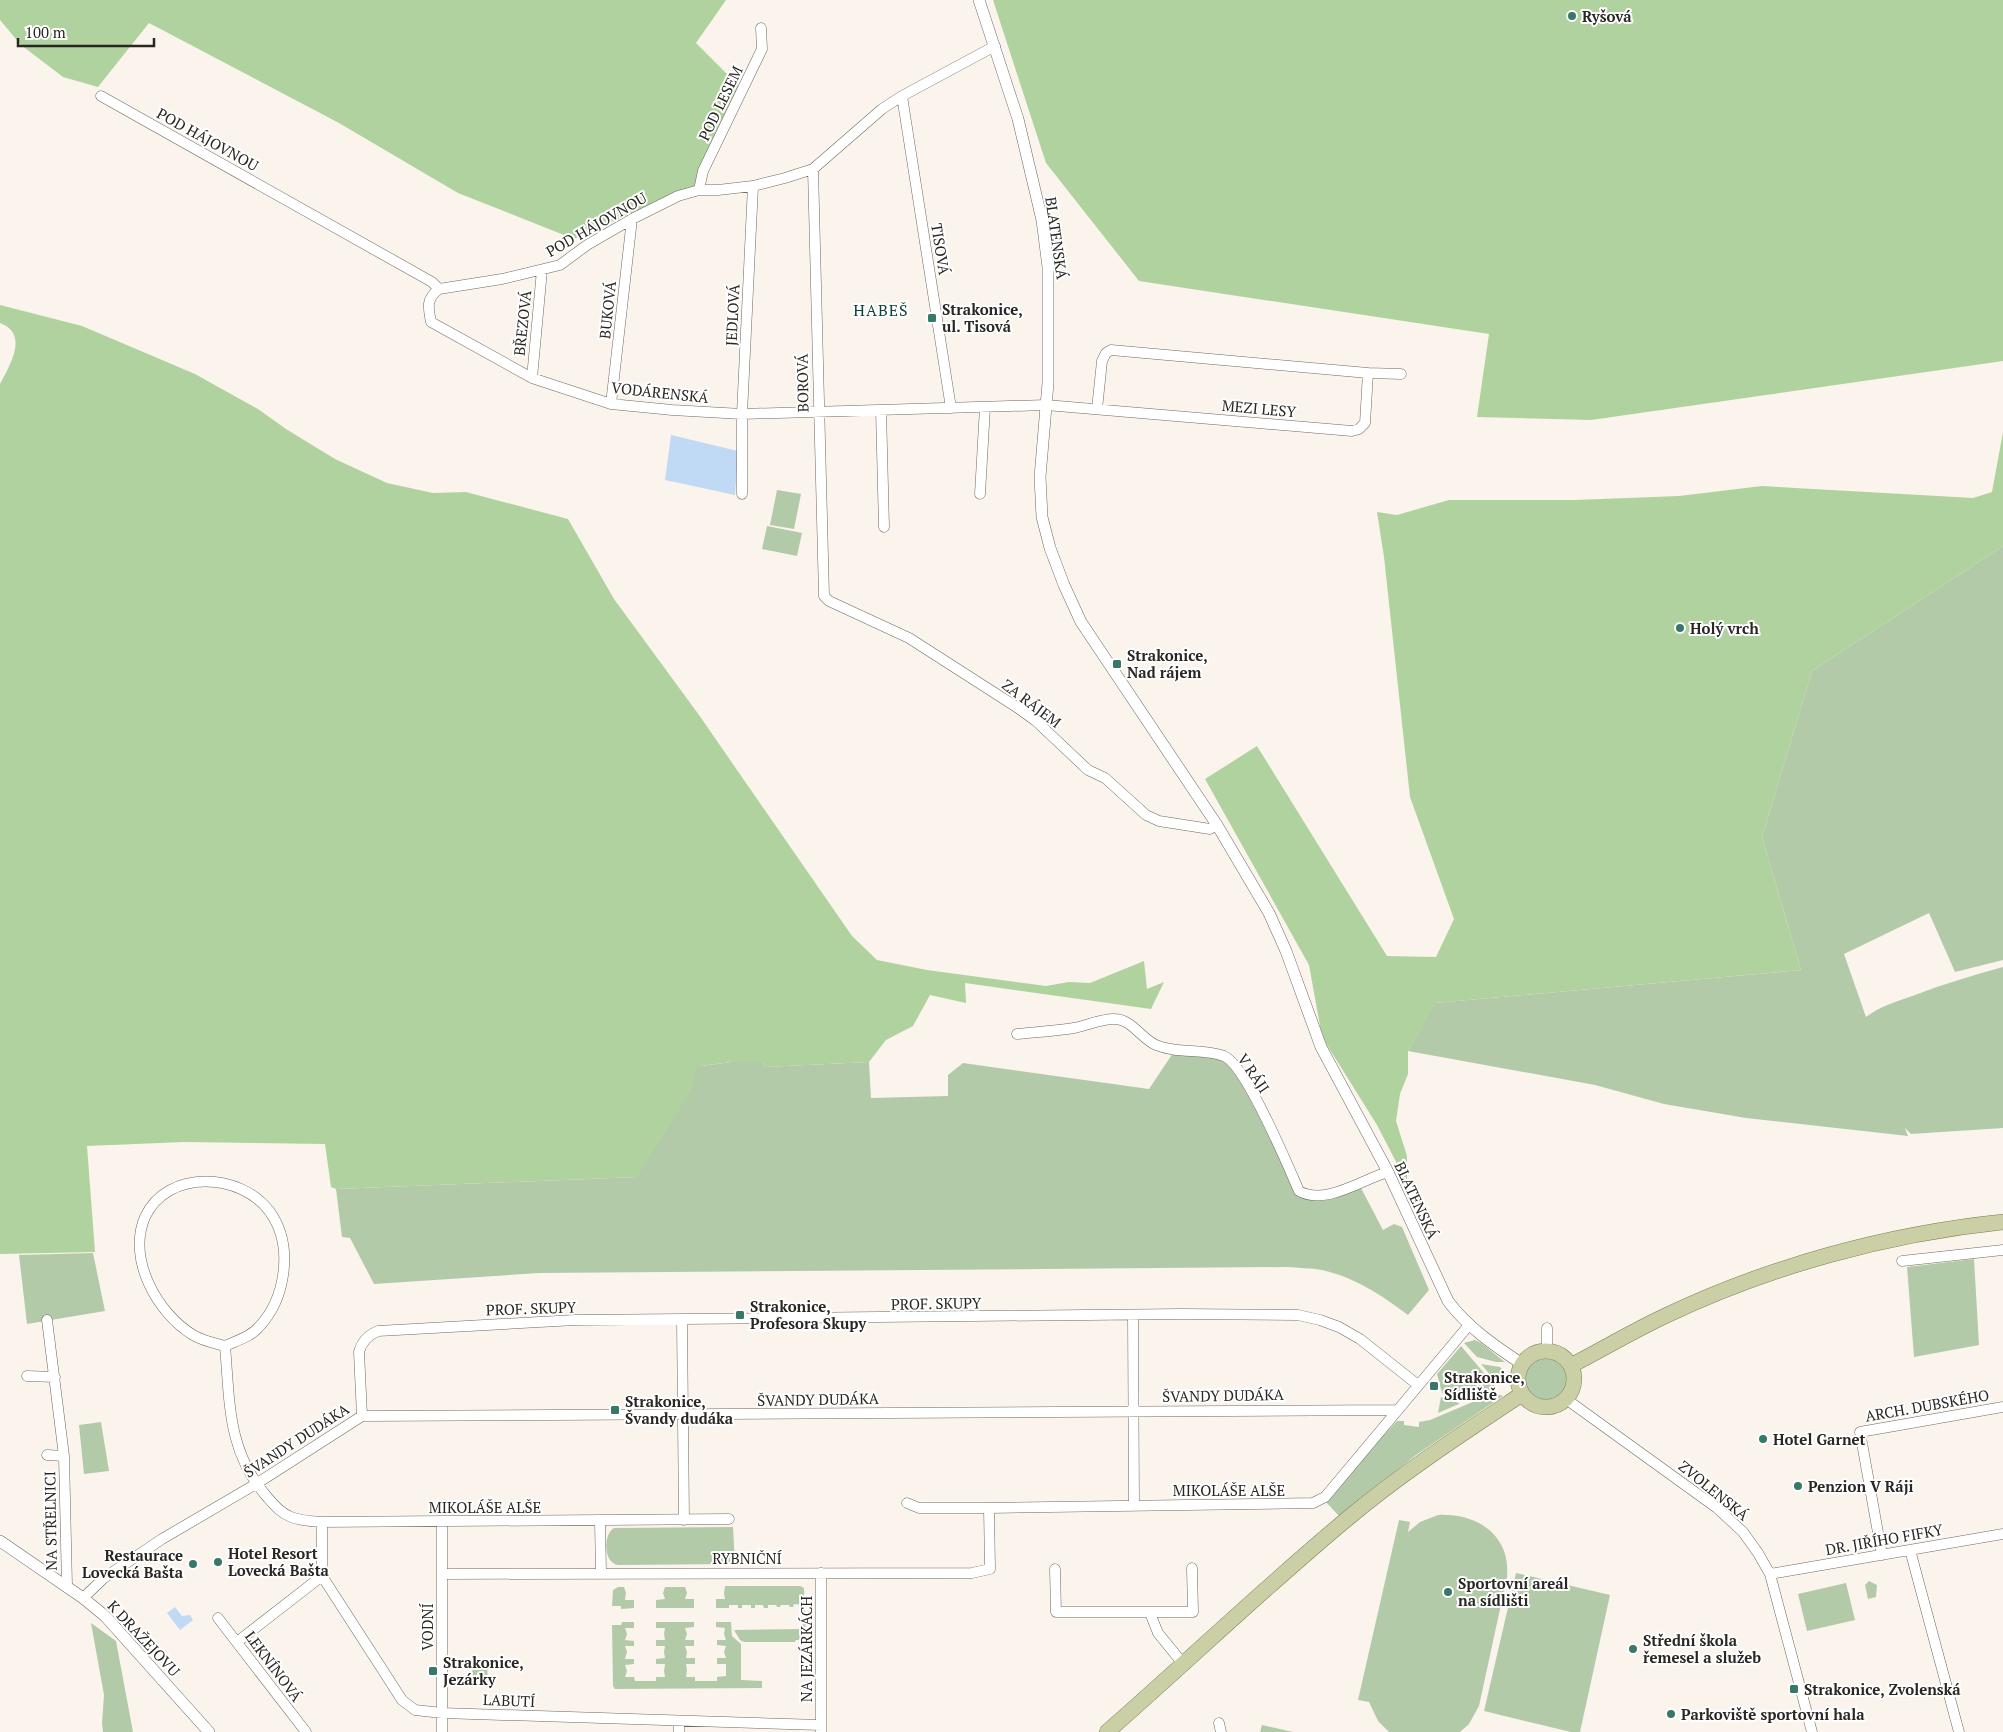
<svg xmlns="http://www.w3.org/2000/svg" width="2003" height="1732" font-family="'PT Serif',serif">
	<style>
		.green { fill: #b3caa9 }
		.forest { fill: #b0d29f }
		.water { fill: #c0d9f5 }
		.lines { fill: none; stroke-linecap: round; stroke-linejoin: round }
		.minor-casing { stroke: #6e6862; stroke-width: 11 }
		.tertiary-casing { stroke: #6e6862; stroke-width: 12 }
		.primary-casing { stroke: #7a7f50; stroke-width: 16 }
		.minor { stroke: #fff; stroke-width: 10 }
		.tertiary { stroke: #fff; stroke-width: 11 }
		.primary { stroke: #cacfa5; stroke-width: 15 }
		.poi-dot { fill: #377868; stroke: #fff; stroke-width: 2 }
		.labels { text-anchor: middle; dominant-baseline: central; stroke-width: 4; stroke-linejoin: round; paint-order: stroke }
		.poi-label { font-size: 15px; font-weight: bold; fill: #292623; stroke: #fff; text-anchor: start }
		.street-label { font-size: 15px; fill: #292623; stroke: #fff }
		.neighbourhood-label { font-size: 16px; letter-spacing: 1px; fill: #0c4438; stroke: #fff }
	</style>
	<rect width="100%" height="100%" fill="#fbf4ec"/>
	<!-- green -->
	<path class="green" d="M777,490L801,494L794,529L770,525Z
		M767,526L802,533L797,556L762,549Z
		M2003,546V960L1955,972L1929,913L1844,954L1866,1017C1880,1006 1898,1001 1915,995C1944,984 1973,975 2003,967V1128L1911,1134L1905,1128L1908,1136L1746,1118L1664,1104L1595,1085L1408,1051L1434,1003L1801,970L1762,837L1812,671Z
		M1216,1052L1237,1066L1300,1193L1361,1188L1383,1230L1394,1224L1402,1227L1429,1290L1408,1315C1383,1296 1354,1277 1322,1270C1311,1268 1298,1268 1287,1267L539,1273L374,1284L350,1238L342,1237L336,1189L637,1177L697,1061L701,1066L731,1062H763L765,1067L869,1062L871,1098L948,1096V1075L963,1063L1149,1089L1173,1053Z
		M93,1253L105,1311L27,1324L19,1255Z
		M1974,1259L1979,1345L1914,1357L1907,1267Z
		M1475,1340L1481,1343L1505,1362H1496L1477,1357L1464,1343Z
		M1461,1346L1495,1386L1493,1389C1476,1397 1459,1407 1442,1393L1437,1374Z
		M1525 1379a21 21 0 1 1 42 0a21 21 0 1 1-42 0Z
		M1481,1364L1500,1367L1505,1373V1383L1503,1385L1498,1384Z
		M1494,1393L1503,1396L1416,1455L1339,1516L1326,1502L1378,1438L1380,1439L1397,1421H1404V1425L1419,1427V1422L1430,1420Z
		M1441,1397L1459,1403V1404L1438,1413Z
		M101,1422L109,1471L84,1474L79,1425Z
		M1438,1515C1477,1513 1511,1535 1507,1577L1479,1706L1469,1724L1460,1732H1389L1378,1721L1369,1702L1358,1700L1399,1520L1410,1522L1408,1532L1420,1522Z
		M733,1527L735,1564L618,1565C603,1563 603,1534 614,1528Z
		M1516,1573L1610,1595L1580,1732H1571L1484,1711Z
		M1869,1581L1877,1585L1876,1597L1868,1599L1865,1585Z
		M1846,1583L1855,1620L1807,1631L1798,1594Z
		M725,1586H800L804,1588L806,1640H796L795,1642H744L740,1640L734,1630L803,1629V1605L794,1604L793,1607H790L789,1605H781L780,1607H777L776,1605H768V1608H764L763,1605H755V1608H751V1605H742V1608H738V1605H729V1608H716V1599H725L724,1593Z
		M624,1587L626,1593L625,1600H634V1608L621,1609V1606H612L613,1590L618,1587Z
		M665,1587H685L687,1593L685,1599H694V1608H656V1600L665,1599L663,1593Z
		M622,1622H634V1628H625L627,1634L625,1640L634,1641V1646H625L627,1652L625,1659H634V1664L625,1665L627,1671L625,1677H634L635,1681H656V1677H665L664,1671L665,1664H656V1659L665,1658L664,1652L665,1646H656V1640H665L664,1634L665,1628H656V1622H694V1627L685,1628L687,1634L685,1640H694V1646H685L687,1652L686,1658H695V1664H686L687,1670L686,1677H695V1681H717V1677L726,1676V1664H717V1658H726L724,1652L726,1646L717,1645V1640H726L724,1634L725,1628L716,1627V1622H731L732,1636L741,1644V1680L762,1681V1688L615,1689L613,1686L612,1625H621Z
		M91,1623L116,1641L133,1732H103L102,1723L104,1695Z
		M487,1662L488,1684H473L472,1663Z
		M1262,1725L1293,1732H1260Z"/>
	<!-- forest -->
	<path class="forest" d="M0,0H726L696,43L744,91L695,188L629,214L574,239L458,193L339,123L149,23L98,87L63,77L21,45L0,20Z
		M993,0H2003V361L1591,420L1477,417L1489,334L1139,281L1046,163Z
		M0,305L82,326L195,374L258,409L286,429L335,459L387,483L433,493L466,492L568,519L614,599L699,715L852,936L877,960L927,970L1046,986L1069,982L1090,983L1144,961L1147,989L1164,982L1151,1009L965,983L966,1003L930,995L913,1026L886,1040L869,1062L765,1067L763,1062H731L701,1066L697,1061L692,1089L637,1177L336,1189L331,1187L325,1144L184,1142L87,1146L95,1252L0,1254V384C9,366 30,334 0,323Z
		M2003,432V546L1812,671L1762,837L1801,970L1435,1003L1408,1051V1074L1400,1094L1396,1121L1407,1156V1183L1377,1125L1322,1037L1309,965L1205,779L1257,746L1387,956L1436,957L1454,919L1410,797L1384,557L1377,512L1397,515L1449,500H1575L1679,496L1762,486L1973,498L1992,492Z"/>
	<!-- water -->
	<path class="water" d="M671,435L738,451L735,495L665,480Z
		M175,1607L182,1616L190,1615L193,1620L180,1630L167,1613Z"/>
	<g class="lines">
		<!-- minor casing -->
		<g class="minor-casing">
			<path id="minor" d="M101,96L432,282L439,289L502,279L560,265L587,245L632,219L678,196L699,190H718L753,186L785,178L813,169L882,109L902,96L995,46
				M902,96L951,408
				M813,169L824,596L829,601L909,638L1015,706L1036,721L1088,770L1105,778L1146,815L1159,821L1210,829L1217,825
				M699,190L703,171L762,49L761,28
				M439,289C426,299 428,307 431,322L532,378L611,404L672,410L742,414L1046,405L1352,431L1359,429L1365,423L1368,373L1111,350L1106,353L1102,361L1097,409
				M1368,373L1401,374
				M532,378L542,270
				M611,404L632,219
				M881,410L884,527
				M742,494V414L753,186
				M980,494L985,407
				M1017,1034C1036,1032 1056,1031 1074,1028C1087,1026 1102,1018 1115,1019C1131,1019 1142,1039 1156,1045C1177,1054 1203,1048 1224,1056C1246,1065 1288,1166 1299,1191C1325,1206 1363,1179 1388,1172
				M1902,1261L2003,1250
				M1133,1315L1134,1506
				M47,1320L64,1456L67,1586
				M682,1320L684,1520
				M225,1346C236,1341 250,1337 258,1328C286,1299 294,1246 270,1212C241,1172 167,1169 145,1217C127,1259 157,1313 193,1335C203,1341 214,1343 225,1346C230,1403 227,1452 268,1498C275,1506 281,1513 291,1517C301,1521 311,1521 322,1522L729,1519
				M1547,1350V1328
				M27,1376L55,1377
				M1566,1399L1717,1508L1743,1532L1758,1553L1770,1574L1812,1732
				M362,1416L359,1352C362,1341 368,1335 378,1331L575,1320L1182,1314L1298,1315L1320,1320L1339,1327L1360,1339L1418,1385
				M47,1455L64,1456
				M907,1503L919,1508H989L1313,1503L1325,1497L1469,1325
				M600,1521L601,1573
				M322,1522V1576L402,1700L415,1710L442,1713L821,1725
				M1910,1550L1959,1732
				M1882,1555L1860,1432L2003,1407
				M1055,1569L1056,1612H1193L1192,1568
				M821,1573V1732
				M442,1574L972,1573L990,1569L989,1508
				M1770,1574L2003,1534
				M83,1598L104,1578L162,1539L256,1484L362,1416L1398,1410
				M1150,1613L1158,1633L1184,1665
				M218,1618L306,1732
				M237,1642L322,1576
				M1219,1723L1221,1732
				M442,1732V1522
				M679,1732V1721"/>
		</g>
		<!-- tertiary casing -->
		<g class="tertiary-casing">
			<path id="tertiary" d="M979,0L1018,119L1042,220L1048,267V383L1040,477L1042,517L1050,548L1064,585L1081,622L1217,825L1269,913L1286,951L1321,1047L1388,1172L1448,1301C1467,1327 1495,1346 1522,1364
				M0,1541L83,1598L105,1616L209,1732"/>
		</g>
		<!-- primary casing -->
		<g class="primary-casing">
			<path id="primary" d="M1518 1379a28 28 0 1 1 56 0a28 28 0 1 1-56 0Z
				M1572,1365C1603,1349 1633,1331 1665,1316C1770,1266 1887,1234 2003,1222
				M1107,1732C1187,1662 1265,1587 1347,1519C1402,1473 1462,1434 1522,1394"/>
		</g>
		<!-- minor -->
		<use href="#minor" class="minor"/>
		<!-- tertiary -->
		<use href="#tertiary" class="tertiary"/>
		<!-- primary -->
		<use href="#primary" class="primary"/>
	</g>
	<!-- markers -->
	<g class="poi-dot">
		<circle cx="1572" cy="16" r="5"/>
		<rect x="927" y="313" width="10" height="10" rx="2.5"/>
		<circle cx="1680" cy="628" r="5"/>
		<rect x="1112" y="659" width="10" height="10" rx="2.5"/>
		<rect x="735" y="1310" width="10" height="10" rx="2.5"/>
		<rect x="1429" y="1381" width="10" height="10" rx="2.5"/>
		<rect x="610" y="1405" width="10" height="10" rx="2.5"/>
		<circle cx="1763" cy="1439" r="5"/>
		<circle cx="1798" cy="1486" r="5"/>
		<circle cx="218" cy="1562" r="5"/>
		<circle cx="193" cy="1564" r="5"/>
		<circle cx="1448" cy="1592" r="5"/>
		<circle cx="1633" cy="1649" r="5"/>
		<rect x="428" y="1666" width="10" height="10" rx="2.5"/>
		<rect x="1789" y="1684" width="10" height="10" rx="2.5"/>
		<circle cx="1671" cy="1714" r="5"/>
	</g>
	<g class="labels">
		<!-- poi labels -->
		<g class="poi-label">
			<text x="1582" y="16">Ryšová</text>
			<text x="942" y="309">Strakonice,<tspan x="942" dy="17">ul. Tisová</tspan></text>
			<text x="1690" y="628">Holý vrch</text>
			<text x="1127" y="655">Strakonice,<tspan x="1127" dy="17">Nad rájem</tspan></text>
			<text x="750" y="1306">Strakonice,<tspan x="750" dy="17">Profesora Skupy</tspan></text>
			<text x="1444" y="1377">Strakonice,<tspan x="1444" dy="17">Sídliště</tspan></text>
			<text x="625" y="1401">Strakonice,<tspan x="625" dy="17">Švandy dudáka</tspan></text>
			<text x="1773" y="1439">Hotel Garnet</text>
			<text x="1808" y="1486">Penzion V Ráji</text>
			<text x="228" y="1553">Hotel Resort<tspan x="228" dy="17">Lovecká Bašta</tspan></text>
			<text x="183" y="1555" text-anchor="end">Restaurace<tspan x="183" dy="17">Lovecká Bašta</tspan></text>
			<text x="1458" y="1583">Sportovní areál<tspan x="1458" dy="17">na sídlišti</tspan></text>
			<text x="1643" y="1640">Střední škola<tspan x="1643" dy="17">řemesel a služeb</tspan></text>
			<text x="443" y="1662">Strakonice,<tspan x="443" dy="17">Jezárky</tspan></text>
			<text x="1804" y="1689">Strakonice, Zvolenská</text>
			<text x="1681" y="1714">Parkoviště sportovní hala</text>
		</g>
		<!-- street labels -->
		<g class="street-label">
			<text transform="translate(720 103) rotate(-64)">POD LESEM</text>
			<text transform="translate(208 139) rotate(29)">POD HÁJOVNOU</text>
			<text transform="translate(596 224) rotate(-30)">POD HÁJOVNOU</text>
			<text transform="translate(1057 238) rotate(82)">BLATENSKÁ</text>
			<text transform="translate(941 249) rotate(81)">TISOVÁ</text>
			<text transform="translate(607 310) rotate(-84)">BUKOVÁ</text>
			<text transform="translate(732 315) rotate(-87)">JEDLOVÁ</text>
			<text transform="translate(522 323) rotate(-84)">BŘEZOVÁ</text>
			<text transform="translate(802 383) rotate(-91)">BOROVÁ</text>
			<text transform="translate(660 392) rotate(6)">VODÁRENSKÁ</text>
			<text transform="translate(1259 408) rotate(5)">MEZI LESY</text>
			<text transform="translate(1032 703) rotate(37)">ZA RÁJEM</text>
			<text transform="translate(1254 1073) rotate(56)">V RÁJI</text>
			<text transform="translate(1417 1200) rotate(65)">BLATENSKÁ</text>
			<text transform="translate(936 1303) rotate(-1)">PROF. SKUPY</text>
			<text transform="translate(531 1308) rotate(-2)">PROF. SKUPY</text>
			<text transform="translate(1223 1395) rotate(-1)">ŠVANDY DUDÁKA</text>
			<text transform="translate(818 1399) rotate(-1)">ŠVANDY DUDÁKA</text>
			<text transform="translate(1927 1405) rotate(-10)">ARCH. DUBSKÉHO</text>
			<text transform="translate(296 1440) rotate(-33)">ŠVANDY DUDÁKA</text>
			<text x="1229" y="1490">MIKOLÁŠE ALŠE</text>
			<text transform="translate(1714 1490) rotate(39)">ZVOLENSKÁ</text>
			<text x="485" y="1507">MIKOLÁŠE ALŠE</text>
			<text transform="translate(50 1521) rotate(-91)">NA STŘELNICI</text>
			<text transform="translate(1884 1539) rotate(-10)">DR. JIŘÍHO FIFKY</text>
			<text x="747" y="1558">RYBNIČNÍ</text>
			<text transform="translate(427 1627) rotate(-90)">VODNÍ</text>
			<text transform="translate(144 1638) rotate(47)">K DRAŽEJOVU</text>
			<text transform="translate(806 1649) rotate(-90)">NA JEZÁRKÁCH</text>
			<text transform="translate(274 1666) rotate(53)">LEKNÍNOVÁ</text>
			<text transform="translate(509 1700) rotate(2)">LABUTÍ</text>
		</g>
		<!-- neighbourhood labels -->
		<g class="neighbourhood-label">
			<text x="881" y="310">HABEŠ</text>
		</g>
	</g>
	<!-- scale -->
	<path d="M18 38v8h136v-8" fill="none" stroke="#292623" stroke-width="2.5"/>
	<text x="25" y="38" font-size="15" fill="#292623" stroke="#ffffff" stroke-width="4" paint-order="stroke">100 m</text>
</svg>
